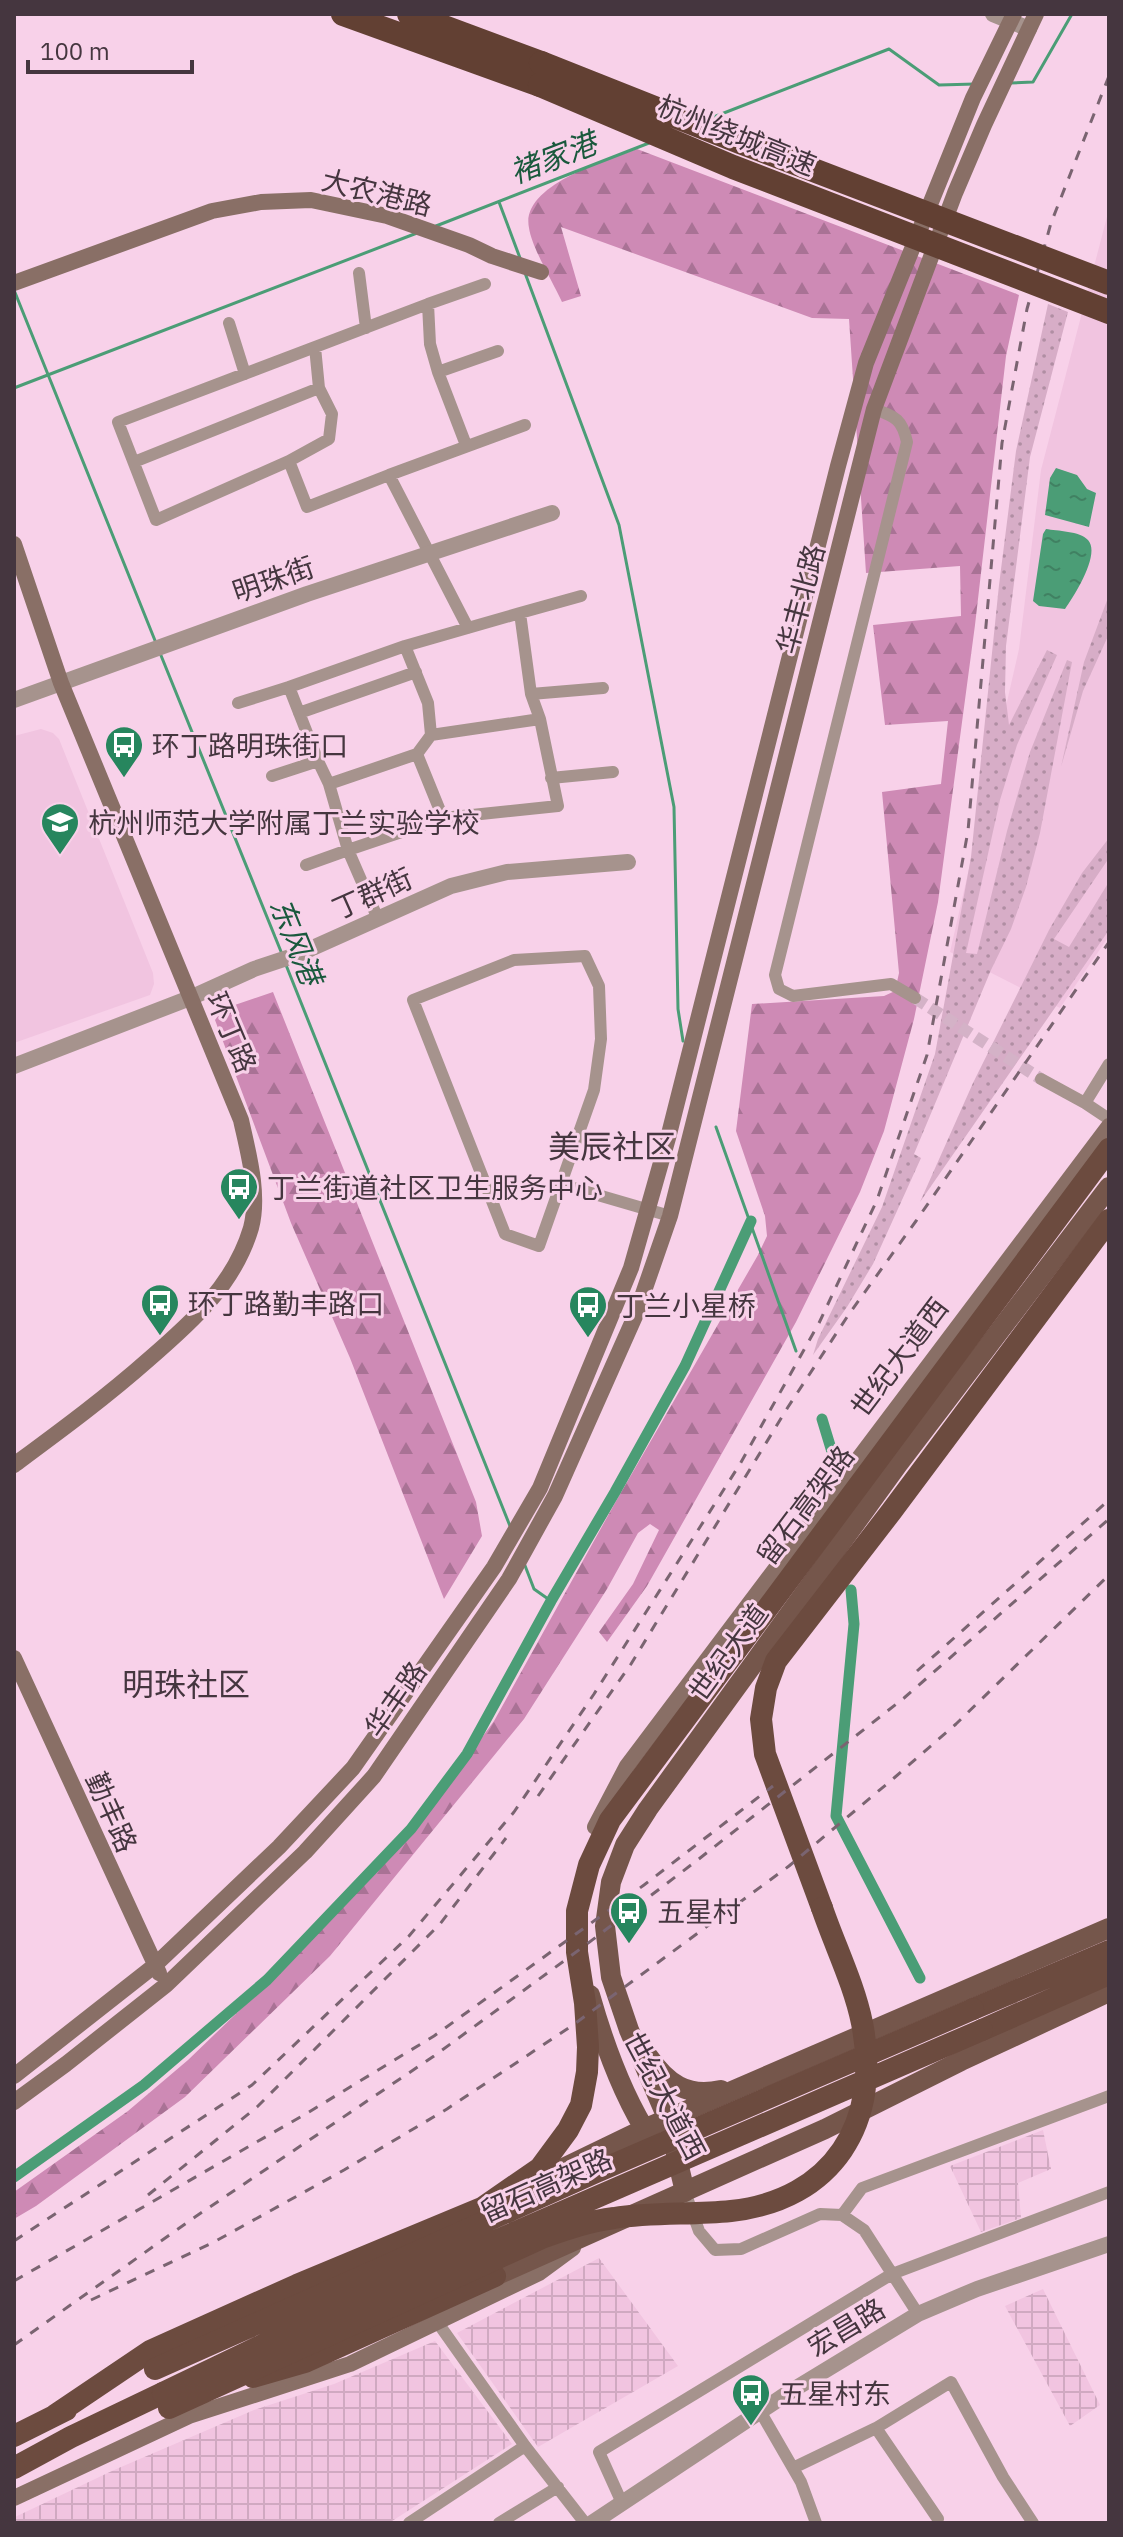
<svg xmlns="http://www.w3.org/2000/svg" width="1123" height="2537" font-family="'IBM Plex Sans','Noto Sans SC',sans-serif">
	<style>
		.built { fill: #f1c4e0 }
		.industrial { fill: url(#industrial-grid) }
		.grass { fill: url(#grass-dots) }
		.forest { fill: url(#forest-firs) }
		.water { fill: url(#water-ripples) }
		.lines { fill: none; stroke-linecap: round; stroke-linejoin: round }
		.stream { stroke: #4b9d76; stroke-width: 3 }
		.canal { stroke: #4b9d76; stroke-width: 11 }
		.minor-tunnel { stroke: #d4b2c7; stroke-width: 12; stroke-dasharray: 12 6; stroke-linecap: butt }
		.minor { stroke: #a6938d; stroke-width: 12 }
		.tertiary { stroke: #a6938d; stroke-width: 16 }
		.secondary { stroke: #896f66; stroke-width: 16 }
		.primary { stroke: #75564b; stroke-width: 20 }
		.trunk { stroke: #6c4b3f; stroke-width: 22 }
		.motorway { stroke: #624033; stroke-width: 24 }
		.rail { stroke: #7a6471; stroke-width: 3; stroke-dasharray: 10 10; stroke-linecap: butt }
		.trunk-bridge { stroke: #6c4b3f; stroke-width: 22 }
		.motorway-bridge { stroke: #624033; stroke-width: 24 }
		.labels { text-anchor: middle; dominant-baseline: central; stroke-width: 6; stroke-linejoin: round; paint-order: stroke }
		.street-label { font-size: 28px; fill: #45363f; stroke: #f8d1e9 }
		.poi-label { font-size: 28px; fill: #45363f; stroke: #f8d1e9; text-anchor: start }
		.water-label { font-size: 30px; font-style: italic; fill: #1a593d; stroke: #f8d1e9 }
		.quarter-label { font-size: 32px; fill: #45363f; stroke: #f8d1e9 }
	</style>
	<defs>
		<pattern id="industrial-grid" width="8" height="8" patternUnits="userSpaceOnUse" patternTransform="scale(2)"><rect width="8" height="8" fill="#f1c4e0"/><path d="M0 4h8M4 0v8" fill="none" stroke="#d0a9c1"/></pattern>
		<pattern id="grass-dots" width="8" height="8" patternUnits="userSpaceOnUse" patternTransform="scale(2)"><rect width="8" height="8" fill="#d7adc7"/><path d="M2 2h.1M6 6h.1" fill="none" stroke="#b08ea3" stroke-width="1.8" stroke-linecap="round"/></pattern>
		<pattern id="forest-firs" width="22" height="20" patternUnits="userSpaceOnUse" patternTransform="scale(2)"><rect width="22" height="20" fill="#ce8ab5"/><path d="M5 1l3.5 6h-7zM16 11l3.5 6h-7z" fill="#a97295"/></pattern>
		<pattern id="water-ripples" width="26" height="14" patternUnits="userSpaceOnUse" patternTransform="scale(2)"><rect width="26" height="14" fill="#4b9d76"/><path d="M2 4q2-2 4 0t4 0M15 11q2-2 4 0t4 0" fill="none" stroke="#408162"/></pattern>
	</defs>
	<rect width="100%" height="100%" fill="#f8d1e9"/>
	<!-- built -->
	<path class="built" d="M1109,209V936L1060,1008L950,952L1019,649L1041,470Z
		M41,729L53,733L59,739L153,973L154,984L150,995L14,1043V736Z"/>
	<!-- industrial -->
	<path class="industrial" d="M1043,2130L1051,2169L1018,2183L1021,2218L981,2232L950,2166Z
		M599,2258L678,2366L538,2447L457,2333Z
		M1043,2289L1100,2405L1070,2426L1005,2306Z
		M435,2341L512,2444L389,2523H14L15,2517L114,2470L254,2410L334,2384Z"/>
	<!-- grass -->
	<path class="grass" d="M1048,304L1068,312L1030,457L1006,646L1005,692L1009,725L1047,650L1057,655L1017,745L1000,800L966,953L977,954L1007,831L1030,752L1067,660L1072,662L1040,833L1026,887L1011,929L991,970L914,1154L921,1158L873,1264L847,1307L813,1355L818,1339L882,1207L935,1054L971,857L999,585L1016,451Z
		M1109,595V634L1083,691L1061,767L1084,662Z
		M1109,838V858L1054,939L1069,947L1107,885L1109,886V930L920,1202L973,1083L1049,930L1082,873Z"/>
	<!-- forest -->
	<path class="forest" d="M637,149L1019,295L1006,356L975,625L938,902L914,1019L884,1131L860,1192L796,1322L647,1586L607,1642L599,1632L633,1584L659,1530L650,1524L638,1533L607,1589L524,1719L330,1956L185,2097L36,2206L14,2219V2192L128,2111L188,2060L270,1981L359,1889L445,1788L494,1721L615,1503L758,1255L767,1236L765,1216L736,1131L752,1004L884,996L895,991L899,973L882,792L941,784L948,721L885,725L873,625L961,616L960,566L866,573L849,319L812,318L561,227L581,296L562,302C553,282 532,248 529,228C520,185 606,161 637,149Z
		M273,992L476,1502L482,1536L444,1599L350,1358L291,1223L215,1020L223,1009Z"/>
	<!-- water -->
	<path class="water" d="M1056,468L1077,475L1087,489L1096,493L1089,527L1045,515L1050,478Z
		M1046,529C1057,531 1080,531 1088,540C1101,554 1074,596 1065,609L1039,606L1033,601L1043,534Z"/>
	<g class="lines">
		<!-- stream -->
		<path class="stream" d="M1010,83L1033,82L1072,14
			M711,118L889,49L939,85L975,84
			M499,202L520,258
			M436,226L649,143
			M525,273L619,525L674,807L678,1009L683,1041
			M14,290L156,643
			M14,388L417,233
			M160,653L282,954
			M286,965L510,1526
			M716,1127L796,1351
			M524,1563L534,1589L551,1601"/>
		<!-- canal -->
		<path class="canal" d="M822,1419L839,1475
			M851,1590L854,1624L836,1816L920,1978
			M14,2177L144,2085L267,1980L411,1829L467,1754L551,1601L615,1492L685,1366L751,1221"/>
		<!-- minor-tunnel -->
		<path class="minor-tunnel" d="M915,998L1041,1079"/>
		<!-- minor -->
		<path class="minor" d="M359,273L366,328
			M428,304L485,284
			M229,323L245,374
			M438,372L498,351
			M874,409C896,417 902,419 907,442L775,975L779,989L793,996L891,984L915,998
			M289,461L329,439L332,414L319,388L315,347
			M134,462L319,388
			M389,475L307,507L289,461L156,520L118,422L428,304L430,344L438,372L466,445
			M520,613L581,596
			M468,628L389,475L525,425
			M405,646L428,703L431,735L417,754L443,818
			M531,694L603,688
			M238,703L289,687
			M299,713L416,672
			M431,735L540,719
			M272,776L318,761
			M551,778L613,772
			M329,784L417,754
			M306,865L348,850L329,784L318,761L289,687L405,646L520,613L531,694L540,719L558,806L443,818L348,850L378,919
			M585,956L599,986L601,1039L594,1090L539,1246L505,1234L413,1000L514,960Z
			M1041,1079L1085,1103
			M1106,1117L1085,1103L1109,1064
			M560,1184L670,1216
			M685,2192L699,2231L715,2250L741,2249L820,2214L842,2215L864,2230L918,2314
			M842,2215L862,2188L1109,2096
			M438,2323L525,2446L585,2523
			M760,2411L801,2482L816,2523
			M876,2428L951,2382L1003,2477L1033,2523
			M793,2468L876,2428L938,2519
			M622,2503L599,2452L892,2274L1109,2192
			M409,2523L525,2446
			M499,2523L558,2487"/>
		<!-- tertiary -->
		<path class="tertiary" d="M993,14L1029,29
			M14,700L307,594L552,513
			M14,1066L190,998L254,969L299,954L451,886L507,872L628,862
			M592,2523L788,2393L918,2314L977,2289L1109,2244"/>
		<!-- secondary -->
		<path class="secondary" d="M14,283L212,211L261,202L311,200L387,216L469,245L492,256L541,272
			M14,544L61,683L241,1120C248,1152 260,1194 251,1228C234,1285 192,1322 148,1360C105,1398 60,1431 14,1465
			M14,1658L159,1973
			M595,1827L627,1766L1109,1126
			M14,2076L154,1966L279,1847L353,1768L494,1567L540,1488L631,1268L668,1138L838,466L866,363L973,98L1014,14
			M14,2102L66,2064L166,1985L305,1852L374,1776L509,1579L555,1496L636,1314L670,1216L874,409L955,193L984,125L1036,14
			M14,2498L189,2416L350,2364L539,2273L573,2248"/>
		<!-- primary -->
		<path class="primary" d="M590,1995C604,2044 622,2095 650,2138
			M648,2056C667,2083 687,2098 721,2090
			M524,2187L644,2129L1109,1928
			M685,2192L668,2120L629,2030L611,1977L605,1926L611,1882L625,1845L648,1809L899,1463L1109,1187
			M495,2276L825,2129L961,2061L1109,1992"/>
		<!-- trunk -->
		<path class="trunk" d="M822,1908L765,1754L761,1719L766,1688L776,1661L891,1512L1109,1220
			M973,2009L1109,1951
			M982,2030L1109,1974
			M253,2377L305,2362L495,2276
			M55,2415L150,2351L297,2285L482,2208L540,2168L568,2130L581,2105L587,2072L588,2047L585,2003L577,1952V1911L589,1865L610,1820L1109,1149
			M14,2436L66,2410
			M14,2468L71,2437L163,2393"/>
		<!-- motorway -->
		<path class="motorway" d="M343,14L540,85
			M409,14L541,63"/>
		<!-- rail -->
		<path class="rail" d="M917,1671L1109,1500
			M538,1796L631,1664L788,1407L849,1314L916,1221L1109,942
			M148,2195L257,2107L440,1924L506,1838
			M14,2241L252,2085L409,1936L514,1812L594,1694L740,1464L819,1323L877,1200L927,1055L968,831L1002,443L1027,309L1051,223L1109,76
			M14,2281L309,2112L434,2036L644,1885L773,1786
			M91,2300L214,2242L344,2170L447,2109L573,2025L789,1866L894,1778L956,1724L1109,1575
			M14,2345L195,2217L434,2056L583,1947L695,1862L904,1698L1109,1519"/>
		<!-- trunk-bridge -->
		<path class="trunk-bridge" d="M155,2369L594,2173L973,2009
			M163,2393L327,2314L982,2030
			M169,2408L544,2237C567,2229 590,2221 614,2218C653,2212 692,2215 731,2211C833,2200 882,2122 862,2023C854,1984 835,1946 822,1908"/>
		<!-- motorway-bridge -->
		<path class="motorway-bridge" d="M541,63L740,142L1109,283
			M540,85L733,167L1109,312"/>
	</g>
	<!-- icons -->
	<defs>
		<g id="bus-pin" transform="scale(2)"><path d="M0 17L-7.5 6A9.5 9.5 0 1 1 7.5 6Z" fill="#27865e" stroke="#f8d1e9"/><path d="M-5-6H5V4H4V6H2V4H-2V6H-4V4H-5ZM-3.5-4V0h7V-4ZM-3.5 1.2v1.5H-2V1.2ZM2 1.2v1.5H3.5V1.2Z" fill="#fff"/></g>
		<g id="school-pin" transform="scale(2)"><path d="M0 17L-7.5 6A9.5 9.5 0 1 1 7.5 6Z" fill="#27865e" stroke="#f8d1e9"/><path d="M0-5L7-2L0 1L-7-2ZM-4 1L0 2.5L4 1V4Q0 6-4 4Z" fill="#fff"/></g>
	</defs>
	<g fill-rule="evenodd">
		<use href="#bus-pin" x="124" y="745"/>
		<use href="#school-pin" x="60" y="822"/>
		<use href="#bus-pin" x="239" y="1187"/>
		<use href="#bus-pin" x="160" y="1303"/>
		<use href="#bus-pin" x="588" y="1305"/>
		<use href="#bus-pin" x="629" y="1911"/>
		<use href="#bus-pin" x="751" y="2393"/>
	</g>
	<g class="labels">
		<!-- street labels -->
		<g class="street-label">
			<text transform="translate(737 135) rotate(22)">杭州绕城高速</text>
			<text transform="translate(377 192) rotate(14)">大农港路</text>
			<text transform="translate(273 579) rotate(-19)">明珠街</text>
			<text transform="translate(800 599) rotate(-75)">华丰北路</text>
			<text transform="translate(372 893) rotate(-24)">丁群街</text>
			<text transform="translate(232 1032) rotate(67)">环丁路</text>
			<text transform="translate(899 1357) rotate(-53)">世纪大道西</text>
			<text transform="translate(805 1505) rotate(-53)">留石高架路</text>
			<text transform="translate(728 1652) rotate(-54)">世纪大道</text>
			<text transform="translate(395 1699) rotate(-55)">华丰路</text>
			<text transform="translate(112 1812) rotate(66)">勤丰路</text>
			<text transform="translate(665 2096) rotate(62)">世纪大道西</text>
			<text transform="translate(546 2185) rotate(-24)">留石高架路</text>
			<text transform="translate(846 2327) rotate(-31)">宏昌路</text>
		</g>
		<!-- poi labels -->
		<g class="poi-label">
			<text x="152" y="745">环丁路明珠街口</text>
			<text x="88" y="822">杭州师范大学附属丁兰实验学校</text>
			<text x="267" y="1187">丁兰街道社区卫生服务中心</text>
			<text x="188" y="1303">环丁路勤丰路口</text>
			<text x="616" y="1305">丁兰小星桥</text>
			<text x="657" y="1911">五星村</text>
			<text x="779" y="2393">五星村东</text>
		</g>
		<!-- water labels -->
		<g class="water-label">
			<text transform="translate(553 157) rotate(-21)">褚家港</text>
			<text transform="translate(297 941) rotate(68)">东风港</text>
		</g>
		<!-- quarter labels -->
		<g class="quarter-label">
			<text x="612" y="1146">美辰社区</text>
			<text x="186" y="1684">明珠社区</text>
		</g>
	</g>
	<!-- border -->
	<rect width="1123" height="2537" fill="none" stroke="#45363f" stroke-width="32"/>
	<!-- scale -->
	<path d="M28 60v12h164v-12" fill="none" stroke="#45363f" stroke-width="4"/>
	<text x="40" y="60" font-size="24" fill="#45363f" stroke="#f8d1e9" stroke-width="6" paint-order="stroke">100 m</text>
</svg>
